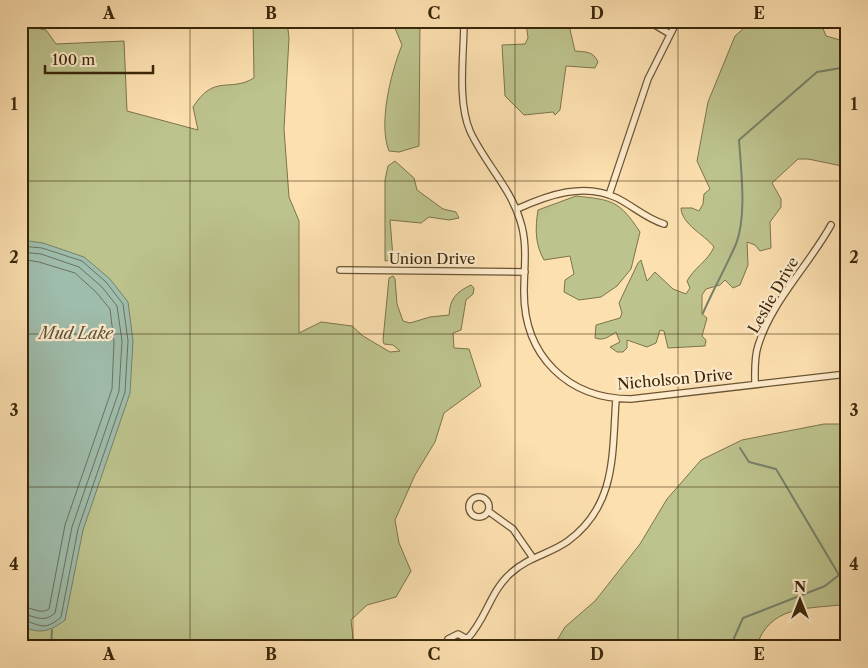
<svg xmlns="http://www.w3.org/2000/svg" width="868" height="668" font-family="'Libre Caslon Text',serif">
	<style>
		.green { fill: #bdc38d; stroke: #7b744b }
		.water { fill: #9fbdad; stroke: #76816b }
		.lines { fill: none; stroke-linecap: round; stroke-linejoin: round }
		.shore { stroke: #6c725b; stroke-width: 1 }
		.stream { stroke: #76816b; stroke-width: 2 }
		.street-casing { stroke: #6a5433; stroke-width: 8 }
		.street { stroke: #feebcc; stroke-width: 5.5 }
		.grid { fill: none; stroke: #392609; stroke-width: 1; stroke-opacity: 0.55 }
		.labels { text-anchor: middle; dominant-baseline: central; stroke-width: 4.5; stroke-linejoin: round; paint-order: stroke }
		.street-label { font-size: 15px; fill: #392609; stroke: #feebcc }
		.water-label { font-size: 16px; font-style: italic; fill: #58533a; stroke: #feebcc }
		.neatline { fill: none; stroke: #392609; stroke-width: 2 }
		.grid-label { font-size: 16px; text-anchor: middle; font-weight: bold; fill: #392609 }
	</style>
	<rect width="100%" height="100%" fill="#fde0b0"/>
	<filter id="stains"><feTurbulence type="fractalNoise" baseFrequency=".004" numOctaves="4"/><feColorMatrix values="0 0 0 0 .2 0 0 0 0 .09 0 0 0 0 .02 0 0 0 .5 -.17"/></filter>
	<radialGradient id="worn" r=".72"><stop offset=".6" stop-color="#630" stop-opacity="0"/><stop offset="1" stop-color="#630" stop-opacity=".3"/></radialGradient>
	<!-- green -->
	<path class="green" d="M253,21H287L289,38L284,129L289,197L299,221V333L321,322L352,326L363,336L390,352L400,351L393,345L384,344L383,340L389,278L393,276L395,279L397,304L403,321L410,323L430,317L449,315C450,299 456,292 471,285L474,288L473,294L466,300L461,330L453,333L454,348L469,349L481,386L444,413L435,442L415,475L395,520L399,543L411,571L396,597L367,605L351,620L354,647H21V25L46,30L56,44L124,41L127,111L198,130L193,107C215,73 229,93 254,78Z
		M392,21H420L419,146L399,152L389,151C378,124 391,72 402,45Z
		M524,21H568L575,51C586,52 593,51 598,62L595,68L566,66L560,110L555,115L553,112L524,115L505,96L502,45L525,44L528,38L526,23Z
		M752,21H820L826,36L847,42V167L808,159H798L772,183L781,199V207L770,222L771,248L760,251L755,245L747,242L748,265L740,285L733,288L725,280L720,285L706,289L702,295V314L707,318L702,336L706,340L705,346L668,348L664,331L660,330L656,343L647,347L627,340V348L623,352H617L610,347L620,342L616,332C608,337 604,341 595,338L596,325L620,318L622,313L619,303L638,263L641,260L647,281L655,272L673,289L686,294L690,288L687,281C694,268 708,261 714,247C704,234 682,225 681,208H692L699,211L703,204L704,194L710,189L697,161L708,102L735,36Z
		M395,161L414,178L417,190L443,209L456,212L459,218L449,220L429,217L421,223L390,220L393,257L391,260L385,261V180L388,166Z
		M576,196C612,200 619,200 640,232L631,269L617,286L601,297L579,300L564,292L565,280L574,274L570,256L544,260C535,244 535,229 538,210Z
		M824,424H847V612L840,605C804,609 770,606 756,647H553L565,627L595,601L640,544L667,499L701,460L742,440Z"/>
	<!-- water -->
	<path class="water" d="M21,240L43,243L84,257L110,279L128,302L133,341L130,393L83,530L65,620C51,631 37,636 21,624Z"/>
	<g class="lines">
		<!-- shore -->
		<path class="shore" d="M21,246L42,248L82,261L106,282L123,304L128,341L125,392L78,529L61,617C43,633 39,623 21,620
			M21,252L41,254L79,267L102,287L117,306L122,341L119,391L72,527L55,613C43,624 34,615 21,614
			M21,259L39,262L75,273L96,292L110,309L114,342L112,389L65,525L49,609C40,615 31,607 21,606"/>
		<!-- stream -->
		<path class="stream" d="M703,313C713,290 726,267 736,244C747,216 741,170 739,140L817,72L847,67
			M740,448L749,462L776,469L839,575
			M51,647L52,630
			M730,647L743,618L825,586L839,575L847,586"/>
		<!-- street casing -->
		<g class="street-casing">
			<path id="street" d="M464,21C464,54 457,101 470,131C484,162 510,187 520,220C528,244 524,267 524,292C524,356 568,399 631,399L847,374
				M648,21L670,34
				M609,195L648,79L677,21
				M517,209C548,195 584,182 617,198C633,206 647,219 664,224
				M340,270L525,272
				M755,384C755,372 754,358 758,346C771,302 809,265 831,225
				M469 507a10 10 0 1 1 20 0a10 10 0 1 1-20 0Z
				M488,511L513,529L533,558
				M467,639C486,620 490,591 511,573C528,557 550,554 568,541C617,505 612,453 616,399
				M446,647L448,639L458,634L467,639L469,647"/>
		</g>
		<!-- street -->
		<use href="#street" class="street"/>
	</g>
	<!-- grid -->
	<path class="grid" d="M190,21V647M353,21V647M515,21V647M678,21V647M21,181H847M21,334H847M21,487H847"/>
	<g class="labels">
		<!-- street labels -->
		<g class="street-label">
			<text x="432" y="258">Union Drive</text>
			<text transform="translate(773 295) rotate(-60)">Leslie Drive</text>
			<text transform="translate(675 379) rotate(-5)">Nicholson Drive</text>
		</g>
		<!-- water labels -->
		<g class="water-label">
			<text x="76" y="333">Mud Lake</text>
		</g>
	</g>
	<!-- margin -->
	<rect width="868" height="668" fill="none" stroke="#fde0b0" stroke-width="55"/>
	<!-- north arrow -->
	<g transform="translate(800 600)" stroke="#feebcc" stroke-width="4" paint-order="stroke">
	<path d="M0-4L9 19L0 12L-9 19Z" fill="#392609"/>
	<text y="-8" font-size="14" font-weight="bold" text-anchor="middle" fill="#392609">N</text>
	</g>
	<!-- scale -->
	<path d="M45 65v8h108v-8" fill="none" stroke="#392609" stroke-width="2.5"/>
	<text x="52" y="65" font-size="15" fill="#392609" stroke="#feebcc" stroke-width="4" paint-order="stroke">100 m</text>
	<rect x="28" y="28" width="812" height="612" class="neatline"/>
	<g class="grid-label">
		<text x="109" y="19">A</text>
		<text x="271" y="19">B</text>
		<text x="434" y="19">C</text>
		<text x="597" y="19">D</text>
		<text x="759" y="19">E</text>
		<text x="14" y="110">1</text>
		<text x="854" y="110">1</text>
		<text x="14" y="263">2</text>
		<text x="854" y="263">2</text>
		<text x="14" y="416">3</text>
		<text x="854" y="416">3</text>
		<text x="14" y="570">4</text>
		<text x="854" y="570">4</text>
		<text x="109" y="660">A</text>
		<text x="271" y="660">B</text>
		<text x="434" y="660">C</text>
		<text x="597" y="660">D</text>
		<text x="759" y="660">E</text>
	</g>
	<rect width="100%" height="100%" filter="url(#stains)"/>
	<rect width="100%" height="100%" fill="url(#worn)"/>
</svg>
